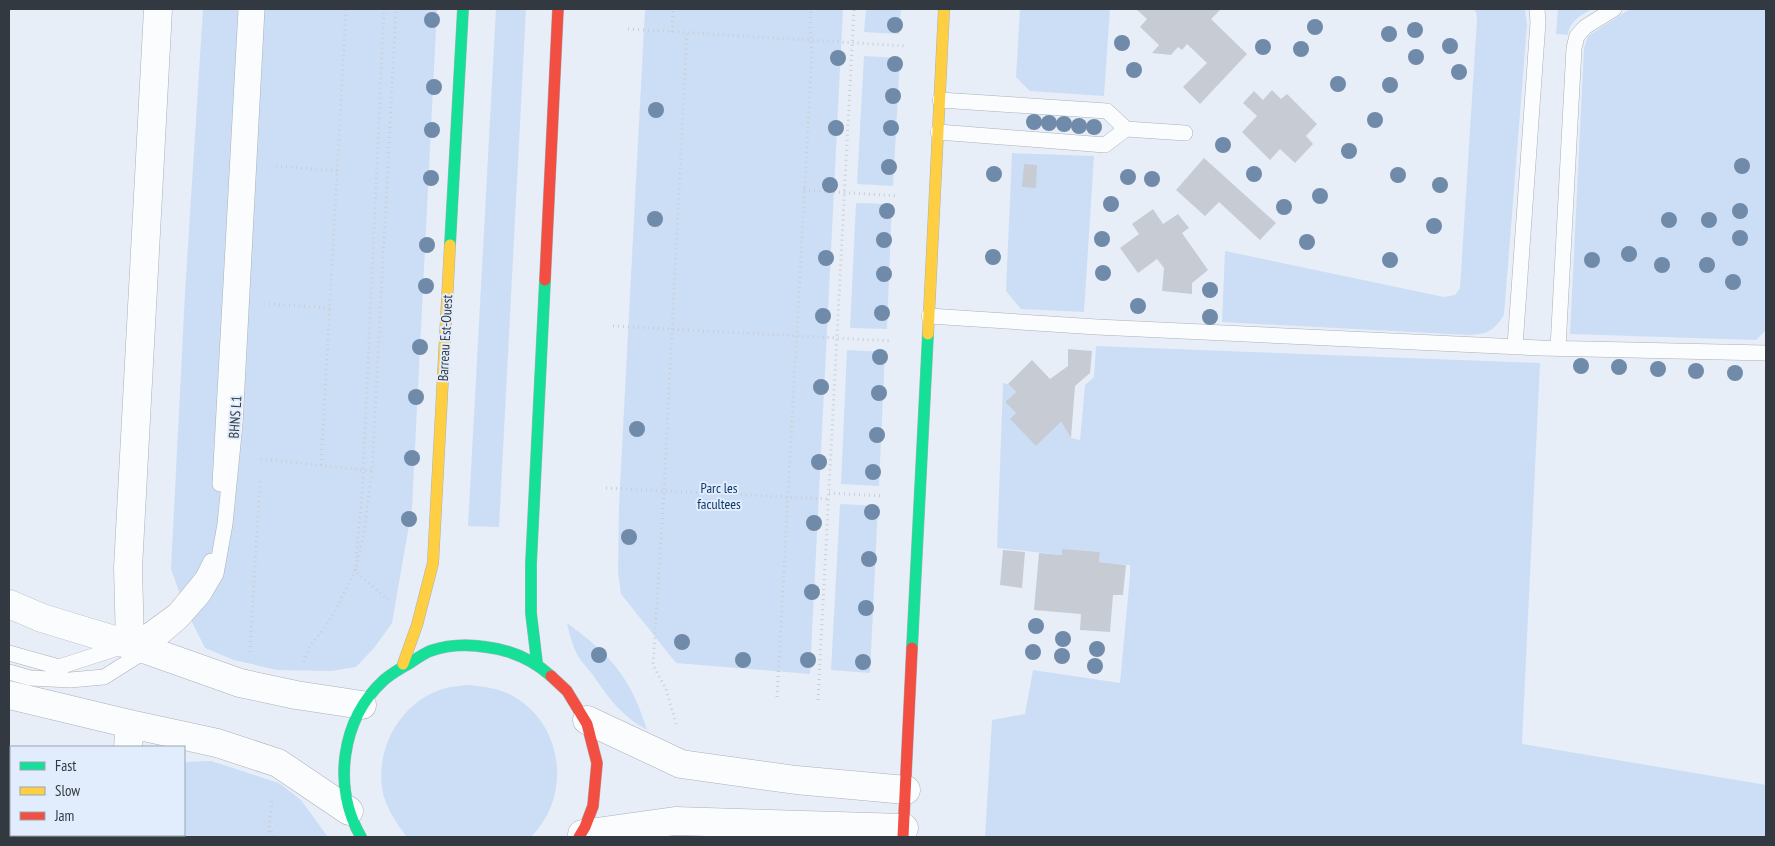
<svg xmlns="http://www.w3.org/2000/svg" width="1775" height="846" font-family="'PT Sans Narrow',sans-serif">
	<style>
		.green { fill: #ccdef6 }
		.building { fill: #c7ccd4 }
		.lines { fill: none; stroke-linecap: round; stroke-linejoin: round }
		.lane-casing { stroke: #abb1b8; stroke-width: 16 }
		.street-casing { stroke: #abb1b8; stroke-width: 29 }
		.fast-casing { stroke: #abb1b8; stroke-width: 12 }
		.slow-casing { stroke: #abb1b8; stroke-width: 12 }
		.jam-casing { stroke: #abb1b8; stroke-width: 12 }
		.path { stroke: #cbcdd1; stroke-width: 3; stroke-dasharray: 1 4; stroke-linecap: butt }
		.lane { stroke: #fbfcfe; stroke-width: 15 }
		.street { stroke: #fbfcfe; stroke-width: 28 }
		.fast { stroke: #16e098; stroke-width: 11 }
		.slow { stroke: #ffcf43; stroke-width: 11 }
		.jam { stroke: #f24e42; stroke-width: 11 }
		.tree { fill: #708aa9 }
		.labels { text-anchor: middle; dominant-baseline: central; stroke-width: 4; stroke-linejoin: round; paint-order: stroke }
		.street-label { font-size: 14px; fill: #333941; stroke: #e1edfd }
		.park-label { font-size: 14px; fill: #0f396a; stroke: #e1edfd }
	</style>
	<rect width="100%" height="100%" fill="#e7eef7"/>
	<!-- green -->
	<path class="green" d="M203,9H437L412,508L392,623L374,648L356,667L331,671L277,670L234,660L205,648L185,608L171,569L185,293Z
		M496,9H526L499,527L468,526Z
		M645,9H843L810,674L676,663L621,594L618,572L619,505Z
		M866,9H901L899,34L864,32Z
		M1020,9H1110L1104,96L1030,91L1016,77Z
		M1473,9H1525L1527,25L1504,315C1493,332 1487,334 1468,335L1222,322L1225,251L1444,297L1455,295L1460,288L1477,19L1476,12Z
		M1558,9H1592C1581,15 1569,22 1568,35L1556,34Z
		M1630,9H1766V330L1756,340L1570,334L1584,48L1588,36Z
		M864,56L900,58L893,186L857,184Z
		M1012,153L1094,156L1084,312L1021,309L1006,291Z
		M856,203L892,204L887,329L850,328Z
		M1096,346L1540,363L1522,744L1766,785V837H985L992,720L1025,714L1033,670L1120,683L1130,575V565L1099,562L1100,552L1062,550V555L997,548L1003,383L1008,384L1016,392L1005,402L1016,413L1036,446L1061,422L1071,438L1080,440L1085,385L1094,377Z
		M847,350L885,352L879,486L841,484Z
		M840,504L878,506L870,673L831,670Z
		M567,623C611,655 631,678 647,730C622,716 609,699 593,675C587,667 579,660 575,650C571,641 569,632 567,623Z
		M469,685C485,687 499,688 513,696C564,725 572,796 531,837H407C398,825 389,813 384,797C372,752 400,700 446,688C453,686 461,686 469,685Z
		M211,761L279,783L301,800L328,837H165L166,835H184V762Z"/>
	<!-- building -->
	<path class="building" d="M1136,9H1221L1211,19L1247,54L1200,104L1183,87L1207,63L1187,44L1182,50L1178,47L1171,55L1152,53L1159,45L1140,27L1147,19Z
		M1272,90L1281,99L1287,94L1317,124L1306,136L1313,144L1295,163L1280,149L1270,160L1242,132L1257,116L1243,103L1254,91L1263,100Z
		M1204,158L1276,223L1260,240L1219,202L1205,216L1176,190Z
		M1024,164L1037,165L1036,188L1022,187Z
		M1153,209L1163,224L1178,214L1189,228L1182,233L1208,270L1192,283V294L1162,291L1164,268L1157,259L1138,273L1120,248L1139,234L1132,224Z
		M1068,349L1092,351L1090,373L1075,386L1071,438L1061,422L1036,446L1010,419L1016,413L1005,402L1016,392L1008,384L1032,360L1050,379L1068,366Z
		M1062,549L1100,552L1099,562L1126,565L1123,595H1113L1110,632L1080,630L1081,614L1034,610L1039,553L1062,555Z
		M1003,550L1025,552L1022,588L1000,585Z"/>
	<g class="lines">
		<!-- lane casing -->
		<g class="lane-casing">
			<path id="lane" d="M940,100L1107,111L1126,129L1185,133
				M938,132L1105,145L1126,129
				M929,316L1097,327L1540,348L1766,353
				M1515,346L1538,22L1537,9
				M1558,348L1574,48L1577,36L1585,27L1614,9
				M220,484L246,9
				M9,653L59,667L130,644L175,611L203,577L211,561
				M9,672L30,678L70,680L104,677L147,650L181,621L203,596L216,574L225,524L235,424L257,9"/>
		</g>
		<!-- street casing -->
		<g class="street-casing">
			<path id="street" d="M9,604L42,618L147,650L240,683L296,695L362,705
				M130,644L128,568L158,9
				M9,695L130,724L217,743L278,763L349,811
				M587,720L681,764L796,780L906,790
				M128,747L130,724
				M582,834L675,821L904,828
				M123,837V835"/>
		</g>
		<!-- fast casing -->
		<g class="fast-casing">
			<path id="fast" d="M450,245L463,9
				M912,648L928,334
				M537,663L531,613V564L545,280
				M361,837C332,787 341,719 384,680C392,673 401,668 410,663C416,659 423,654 430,651C447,645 468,644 486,647C511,650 532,659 551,676"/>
		</g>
		<!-- slow casing -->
		<g class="slow-casing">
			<path id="slow" d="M928,334L944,9
				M403,664L417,625L433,563L450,245"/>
		</g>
		<!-- jam casing -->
		<g class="jam-casing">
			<path id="jam" d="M545,280L558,9
				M551,676L567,691L587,724L597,763L593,806L585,827L579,837
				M903,837L912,648"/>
		</g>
		<!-- path -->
		<path class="path" d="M628,29L906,46
			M672,32L673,9
			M276,166L337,171
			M804,190L899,196
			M269,304L330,308
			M613,326L892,341
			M261,459L372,471
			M321,465L346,9
			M606,488L829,499
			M829,493L884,496
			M356,558L362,496L384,9
			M355,569V571L388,600
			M250,652L260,479
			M304,662L311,644L324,629L335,611L355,571L364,532L372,471L396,9
			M777,697L812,52L810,29L811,9
			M818,700L854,9
			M676,724L666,689L653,665L664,491L687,33
			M270,826L273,837
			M268,837L272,800"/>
		<!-- lane -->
		<use href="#lane" class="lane"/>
		<!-- street -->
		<use href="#street" class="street"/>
		<!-- fast -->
		<use href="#fast" class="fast"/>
		<!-- slow -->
		<use href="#slow" class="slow"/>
		<!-- jam -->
		<use href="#jam" class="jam"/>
	</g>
	<!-- trees -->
	<g class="tree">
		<circle cx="432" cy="20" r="8"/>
		<circle cx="895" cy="25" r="8"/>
		<circle cx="1315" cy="27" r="8"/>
		<circle cx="1415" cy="30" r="8"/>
		<circle cx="1389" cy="34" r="8"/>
		<circle cx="1122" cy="43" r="8"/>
		<circle cx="1450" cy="46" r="8"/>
		<circle cx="1263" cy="47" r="8"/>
		<circle cx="1301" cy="49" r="8"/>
		<circle cx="1416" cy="57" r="8"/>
		<circle cx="838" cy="58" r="8"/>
		<circle cx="895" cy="64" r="8"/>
		<circle cx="1134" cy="70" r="8"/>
		<circle cx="1459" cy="72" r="8"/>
		<circle cx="1338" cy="84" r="8"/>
		<circle cx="1390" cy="85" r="8"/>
		<circle cx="434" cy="87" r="8"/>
		<circle cx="893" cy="96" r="8"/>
		<circle cx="656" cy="110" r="8"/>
		<circle cx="1375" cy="120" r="8"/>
		<circle cx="1034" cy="122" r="8"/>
		<circle cx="1049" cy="123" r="8"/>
		<circle cx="1064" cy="124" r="8"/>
		<circle cx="1079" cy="126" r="8"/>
		<circle cx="1094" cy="127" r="8"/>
		<circle cx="836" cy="128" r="8"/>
		<circle cx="891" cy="128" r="8"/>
		<circle cx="432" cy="130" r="8"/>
		<circle cx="1223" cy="145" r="8"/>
		<circle cx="1349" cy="151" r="8"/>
		<circle cx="1742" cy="166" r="8"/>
		<circle cx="889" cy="167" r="8"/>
		<circle cx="994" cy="174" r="8"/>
		<circle cx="1254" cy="174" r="8"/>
		<circle cx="1398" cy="175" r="8"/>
		<circle cx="1128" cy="177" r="8"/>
		<circle cx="431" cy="178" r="8"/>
		<circle cx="1152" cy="179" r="8"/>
		<circle cx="830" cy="185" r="8"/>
		<circle cx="1440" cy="185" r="8"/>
		<circle cx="1320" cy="196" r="8"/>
		<circle cx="1111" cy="204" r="8"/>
		<circle cx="1284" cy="207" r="8"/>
		<circle cx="887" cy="211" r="8"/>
		<circle cx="1740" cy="211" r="8"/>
		<circle cx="655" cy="219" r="8"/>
		<circle cx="1669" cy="220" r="8"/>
		<circle cx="1709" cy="220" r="8"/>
		<circle cx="1434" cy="226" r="8"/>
		<circle cx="1740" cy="238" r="8"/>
		<circle cx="1102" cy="239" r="8"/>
		<circle cx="884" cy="240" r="8"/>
		<circle cx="1307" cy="242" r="8"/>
		<circle cx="427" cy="245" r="8"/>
		<circle cx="1629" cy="254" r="8"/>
		<circle cx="993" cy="257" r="8"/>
		<circle cx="826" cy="258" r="8"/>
		<circle cx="1390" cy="260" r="8"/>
		<circle cx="1592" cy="260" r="8"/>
		<circle cx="1662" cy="265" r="8"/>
		<circle cx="1707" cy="265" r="8"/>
		<circle cx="1103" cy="273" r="8"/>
		<circle cx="884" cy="274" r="8"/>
		<circle cx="1733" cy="282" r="8"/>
		<circle cx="426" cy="286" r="8"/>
		<circle cx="1210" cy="290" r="8"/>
		<circle cx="1138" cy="306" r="8"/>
		<circle cx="882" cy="313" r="8"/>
		<circle cx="823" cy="316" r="8"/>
		<circle cx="1210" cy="317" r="8"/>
		<circle cx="420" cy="347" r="8"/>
		<circle cx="880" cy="357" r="8"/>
		<circle cx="1581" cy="366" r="8"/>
		<circle cx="1619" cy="367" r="8"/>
		<circle cx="1658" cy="369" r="8"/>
		<circle cx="1696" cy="371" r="8"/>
		<circle cx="1735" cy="373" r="8"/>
		<circle cx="821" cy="387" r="8"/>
		<circle cx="879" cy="393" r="8"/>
		<circle cx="416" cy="397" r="8"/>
		<circle cx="637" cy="429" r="8"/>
		<circle cx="877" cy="435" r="8"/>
		<circle cx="412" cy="458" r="8"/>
		<circle cx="819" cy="462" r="8"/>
		<circle cx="873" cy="472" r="8"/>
		<circle cx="872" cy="512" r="8"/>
		<circle cx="409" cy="519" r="8"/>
		<circle cx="814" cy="523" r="8"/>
		<circle cx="629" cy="537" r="8"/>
		<circle cx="869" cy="559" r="8"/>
		<circle cx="812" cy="592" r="8"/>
		<circle cx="866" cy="608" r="8"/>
		<circle cx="1036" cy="626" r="8"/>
		<circle cx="1063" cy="639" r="8"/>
		<circle cx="682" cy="642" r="8"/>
		<circle cx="1097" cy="649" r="8"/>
		<circle cx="1033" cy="652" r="8"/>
		<circle cx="599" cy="655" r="8"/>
		<circle cx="1062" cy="656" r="8"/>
		<circle cx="743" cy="660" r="8"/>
		<circle cx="808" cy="660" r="8"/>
		<circle cx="863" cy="662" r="8"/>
		<circle cx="1095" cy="666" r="8"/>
	</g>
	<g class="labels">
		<!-- street labels -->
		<g class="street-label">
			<text transform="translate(445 338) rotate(-87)">Barreau Est-Ouest</text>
			<text transform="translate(235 417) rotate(-86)">BHNS L1</text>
		</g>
		<!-- park labels -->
		<g class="park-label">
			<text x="719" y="488">Parc les<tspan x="719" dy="16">facultees</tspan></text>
		</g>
	</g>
	<!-- border -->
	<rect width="1775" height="846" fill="none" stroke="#333941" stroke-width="20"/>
	<!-- legend -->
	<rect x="10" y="746" width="175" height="90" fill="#e1edfd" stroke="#9ba5b2"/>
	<rect x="20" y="762" width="25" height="8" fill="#16e098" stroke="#9ba5b2"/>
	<text x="55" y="771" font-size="15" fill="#333941">Fast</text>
	<rect x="20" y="787" width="25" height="8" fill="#ffcf43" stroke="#9ba5b2"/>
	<text x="55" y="796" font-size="15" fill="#333941">Slow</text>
	<rect x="20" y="812" width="25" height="8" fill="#f24e42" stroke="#9ba5b2"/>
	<text x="55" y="821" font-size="15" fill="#333941">Jam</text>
</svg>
